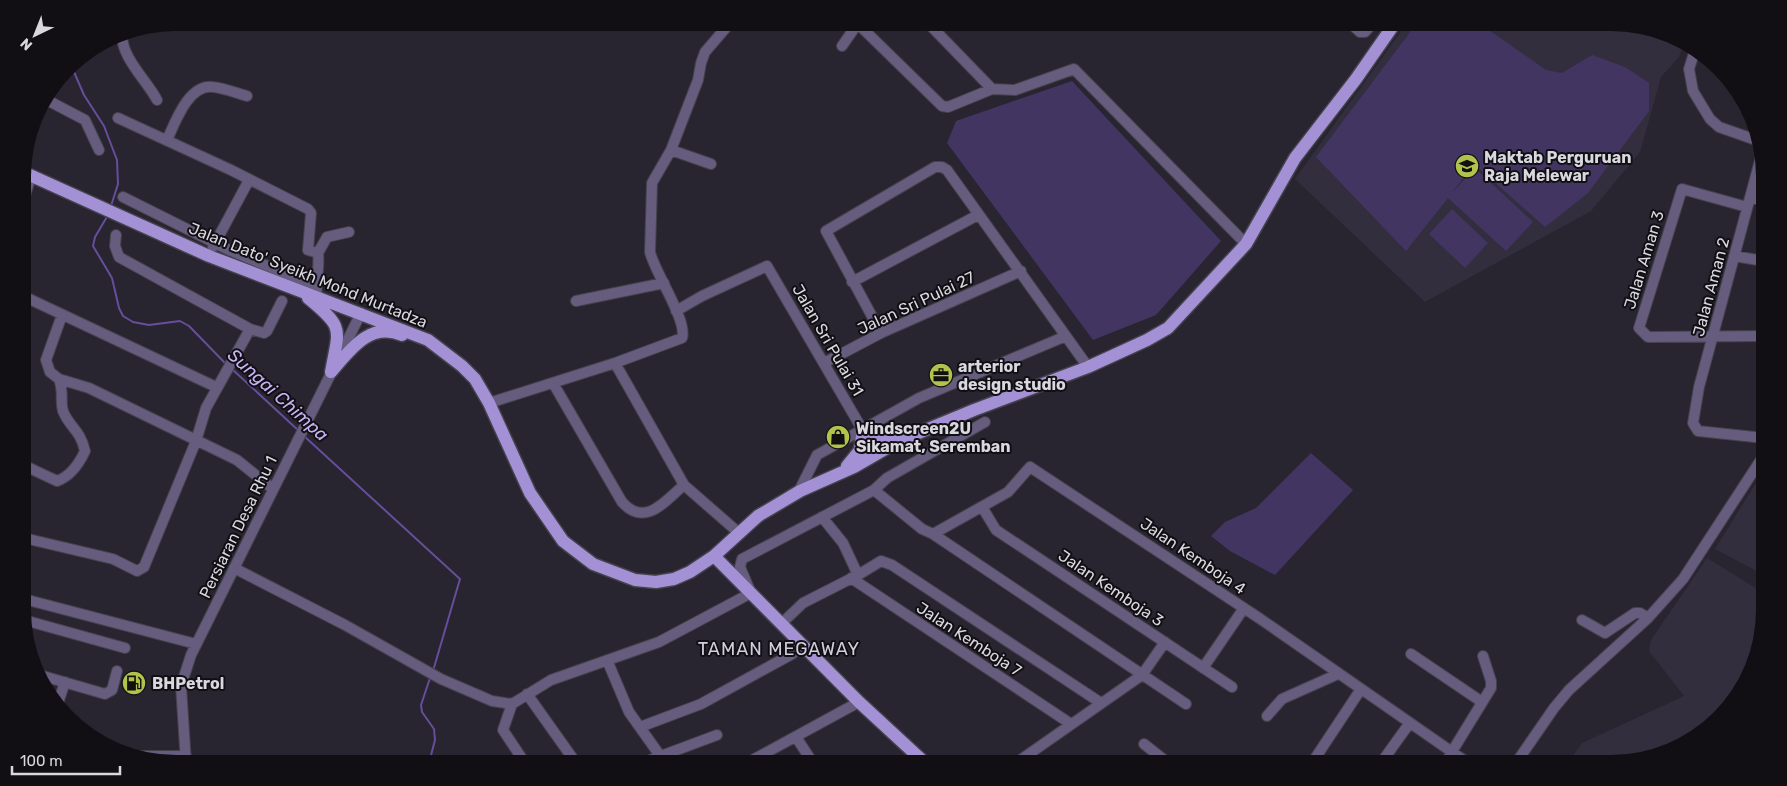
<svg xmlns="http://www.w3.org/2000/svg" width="1787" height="786" font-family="Rubik,sans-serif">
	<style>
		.built { fill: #322e3e }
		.green { fill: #433562 }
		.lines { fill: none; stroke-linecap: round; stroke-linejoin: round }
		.stream { stroke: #664e9a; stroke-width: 2 }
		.minor-casing { stroke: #44424c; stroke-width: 12 }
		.major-casing { stroke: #44424c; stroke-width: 15 }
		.minor { stroke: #655c7e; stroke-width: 10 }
		.major { stroke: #a390d5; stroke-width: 12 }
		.labels { text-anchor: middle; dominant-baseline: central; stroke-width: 4; stroke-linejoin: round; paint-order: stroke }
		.poi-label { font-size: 16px; font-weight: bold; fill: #d9d8df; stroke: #110f14; text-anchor: start }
		.street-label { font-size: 16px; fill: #d9d8df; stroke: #110f14 }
		.water-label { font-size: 18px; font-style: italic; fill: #c5b4f3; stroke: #110f14 }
		.neighbourhood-label { font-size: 18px; letter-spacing: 1px; fill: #d1cedc; stroke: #110f14 }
	</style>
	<rect width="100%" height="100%" fill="#282530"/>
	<!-- built -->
	<path class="built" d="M1407,23H1611L1670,34L1683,45L1679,57L1661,77L1640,152L1591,211L1425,302L1295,179Z
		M1764,470V575L1715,549Z
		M1707,558L1764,593V610L1753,669L1704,732L1661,755L1621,763H1568L1582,743L1684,696L1649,651L1651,640Z"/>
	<!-- green -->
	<path class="green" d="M1417,23H1479L1546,70L1562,73L1592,55L1625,67L1649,83V111L1588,193L1545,227L1474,164L1451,194L1475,168L1533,222L1506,251L1448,198L1406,251L1316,157Z
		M1072,81L1221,241L1156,315L1093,340L947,143L956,121Z
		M1452,209L1488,243L1465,268L1429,234Z
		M1311,453L1353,490L1275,575L1230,551L1211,536L1225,522L1256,508Z"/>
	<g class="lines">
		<!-- stream -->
		<path class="stream" d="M71,65L84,95L104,126L117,160L118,184L111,206
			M108,215L95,237L93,246L112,278L119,308L123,316L133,322L149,325L180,321L189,326L225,363
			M233,370L299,431
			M304,436L460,579L433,671
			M429,763L435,740L434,729L422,712L421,705L430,678"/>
		<!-- minor casing -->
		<g class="minor-casing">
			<path id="minor" d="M857,23L942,106L948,107L992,89L1015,90L1074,69L1246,244
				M928,23L992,89
				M1350,23L1360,32H1365L1373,23
				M122,33C121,58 146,79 157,100
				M842,46L858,23
				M1694,53L1689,69L1693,91L1710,119L1719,127L1756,140
				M45,99L85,120L99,150
				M118,118L231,170L308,209L311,213L308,250L318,253C320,268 315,283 317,298
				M167,140C175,123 188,84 213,87C224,88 236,93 247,96
				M671,150L711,164
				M1762,153L1699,387L1693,423L1698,431L1764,438
				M123,197L231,251L316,286
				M1751,197L1763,201
				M23,202L31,176
				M1747,207L1682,189L1639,328L1648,337L1764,336
				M116,235L115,246L119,257L250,329L264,333L267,331L282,301
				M213,247L249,180
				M318,253L327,237L349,232
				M1734,256L1764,261
				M852,282L978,215
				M23,296L216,387
				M576,301L664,283
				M676,311L702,296L767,266L876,453
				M62,315L46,360L50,372L59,379L89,388L237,460L273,489
				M881,333L826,231L935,167H942L947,170L1088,367
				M615,363L684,485L739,533
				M824,363L881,333L1021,271
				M553,383L622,502C645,528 665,501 684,485
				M489,403L615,363L682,338C688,321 654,271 650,252L652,183L671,150L698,80L701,63L705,52L730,23
				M955,417L958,438
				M23,465L57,481C71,476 79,464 85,451C80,429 69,427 63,411C60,402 64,392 59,379
				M874,490L922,529L933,534L1008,492L1030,467L1259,618L1468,763
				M798,493L817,455L919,398L1066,336
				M982,507L996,530L1232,687
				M822,517L843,543L858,575L881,561L892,565L1101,703
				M933,534L1186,704
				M24,538L113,559L137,571L144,567L196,441L206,408L250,329
				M234,568L345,625L441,679L492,701L512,704L551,680L659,642L751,593L740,567L742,559L874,490L887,478L985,422
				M851,578L1071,724
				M24,599L196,644
				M24,620L125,648
				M1582,620L1605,633L1635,613H1640L1648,618
				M781,624L803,603L856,576
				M1411,654L1482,702
				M607,660L629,712L661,757
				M1203,668L1244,608
				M43,676L105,694L112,690L117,671
				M527,694L576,763
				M512,704L503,730L525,763
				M57,706L65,682
				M1267,716L1282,699L1338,674
				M640,727L701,704L792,654L802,645
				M796,737L813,763
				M1144,744L1168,763
				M138,756H186
				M186,763L181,686L191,655L361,313
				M642,763L717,735
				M747,763L859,702
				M1016,763L1142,675L1165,642
				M1312,763L1361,689
				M1381,763L1409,724
				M1445,763L1491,688V681L1483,656
				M1516,763L1554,708L1569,690L1648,618L1683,579L1764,455"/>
		</g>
		<!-- major casing -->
		<g class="major-casing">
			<path id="major" d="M23,172L209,256L428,340L462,366L475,379L489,403L530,493L563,541L593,564L635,580L656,582L674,579L690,572L714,556L758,516L800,491L854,467L899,441L974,410L1088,367L1147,340L1168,328L1246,244L1295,158L1356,79L1395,23
				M308,298C345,328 339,328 331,372
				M331,372C350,350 370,321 402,335
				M847,466L860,450L863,429L881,438L899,441
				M714,556L859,702L925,763"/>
		</g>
		<!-- minor -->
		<use href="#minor" class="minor"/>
		<!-- major -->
		<use href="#major" class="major"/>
	</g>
	<!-- icons -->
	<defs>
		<g id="university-disc" transform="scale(1.25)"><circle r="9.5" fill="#b2c34c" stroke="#110f14"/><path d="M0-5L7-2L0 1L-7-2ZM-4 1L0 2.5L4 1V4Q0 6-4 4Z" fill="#111"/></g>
		<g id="office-disc" transform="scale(1.25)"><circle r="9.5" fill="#b2c34c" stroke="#110f14"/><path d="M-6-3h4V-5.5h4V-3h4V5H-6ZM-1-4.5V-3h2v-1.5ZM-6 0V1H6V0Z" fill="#111"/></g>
		<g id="shop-disc" transform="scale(1.25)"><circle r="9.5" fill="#b2c34c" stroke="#110f14"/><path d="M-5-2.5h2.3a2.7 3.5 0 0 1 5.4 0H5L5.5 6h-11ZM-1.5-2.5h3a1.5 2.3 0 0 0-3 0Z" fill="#111"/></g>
		<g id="fuel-disc" transform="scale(1.25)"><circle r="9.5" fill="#b2c34c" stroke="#110f14"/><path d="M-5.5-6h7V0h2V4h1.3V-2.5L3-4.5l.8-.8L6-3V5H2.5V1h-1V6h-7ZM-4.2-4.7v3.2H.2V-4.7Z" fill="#111"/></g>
	</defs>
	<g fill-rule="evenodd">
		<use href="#university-disc" x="1467" y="166"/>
		<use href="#office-disc" x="941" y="375"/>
		<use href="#shop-disc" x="838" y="437"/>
		<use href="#fuel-disc" x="134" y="683"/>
	</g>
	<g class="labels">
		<!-- poi labels -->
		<g class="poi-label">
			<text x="1484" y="157">Maktab Perguruan<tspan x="1484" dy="18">Raja Melewar</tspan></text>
			<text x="958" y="366">arterior<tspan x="958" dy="18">design studio</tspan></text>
			<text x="856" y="428">Windscreen2U<tspan x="856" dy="18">Sikamat, Seremban</tspan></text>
			<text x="152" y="683">BHPetrol</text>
		</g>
		<!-- street labels -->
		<g class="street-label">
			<text transform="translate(1644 260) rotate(-73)">Jalan Aman 3</text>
			<text transform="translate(308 275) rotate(22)">Jalan Dato' Syeikh Mohd Murtadza</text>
			<text transform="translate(1711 287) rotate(-75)">Jalan Aman 2</text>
			<text transform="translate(916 303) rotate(-25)">Jalan Sri Pulai 27</text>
			<text transform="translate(828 340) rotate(60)">Jalan Sri Pulai 31</text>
			<text transform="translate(238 527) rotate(-64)">Persiaran Desa Rhu 1</text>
			<text transform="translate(1193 556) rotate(34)">Jalan Kemboja 4</text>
			<text transform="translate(1111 588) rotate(34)">Jalan Kemboja 3</text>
			<text transform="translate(969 639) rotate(33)">Jalan Kemboja 7</text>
		</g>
		<!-- water labels -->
		<g class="water-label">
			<text transform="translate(278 395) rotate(42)">Sungai Chimpa</text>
		</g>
		<!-- neighbourhood labels -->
		<g class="neighbourhood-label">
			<text x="779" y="649">TAMAN MEGAWAY</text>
		</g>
	</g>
	<!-- crop -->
	<path d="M0 0H1787V786H0ZM176 31H1611A145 145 0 0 1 1756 176V610A145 145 0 0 1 1611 755H176A145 145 0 0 1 31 610V176A145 145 0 0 1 176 31Z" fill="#110f14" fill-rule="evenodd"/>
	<!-- north arrow -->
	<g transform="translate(35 35) rotate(223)" stroke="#110f14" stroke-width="4" paint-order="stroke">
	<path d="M0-4L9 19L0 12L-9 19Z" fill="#d9d8df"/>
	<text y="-8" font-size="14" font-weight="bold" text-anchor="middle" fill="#d9d8df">N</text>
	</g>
	<!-- scale -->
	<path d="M12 766v8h108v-8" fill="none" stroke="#d9d8df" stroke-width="2.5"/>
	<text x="20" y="766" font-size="15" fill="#d9d8df" stroke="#110f14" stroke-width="4" paint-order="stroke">100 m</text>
</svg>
